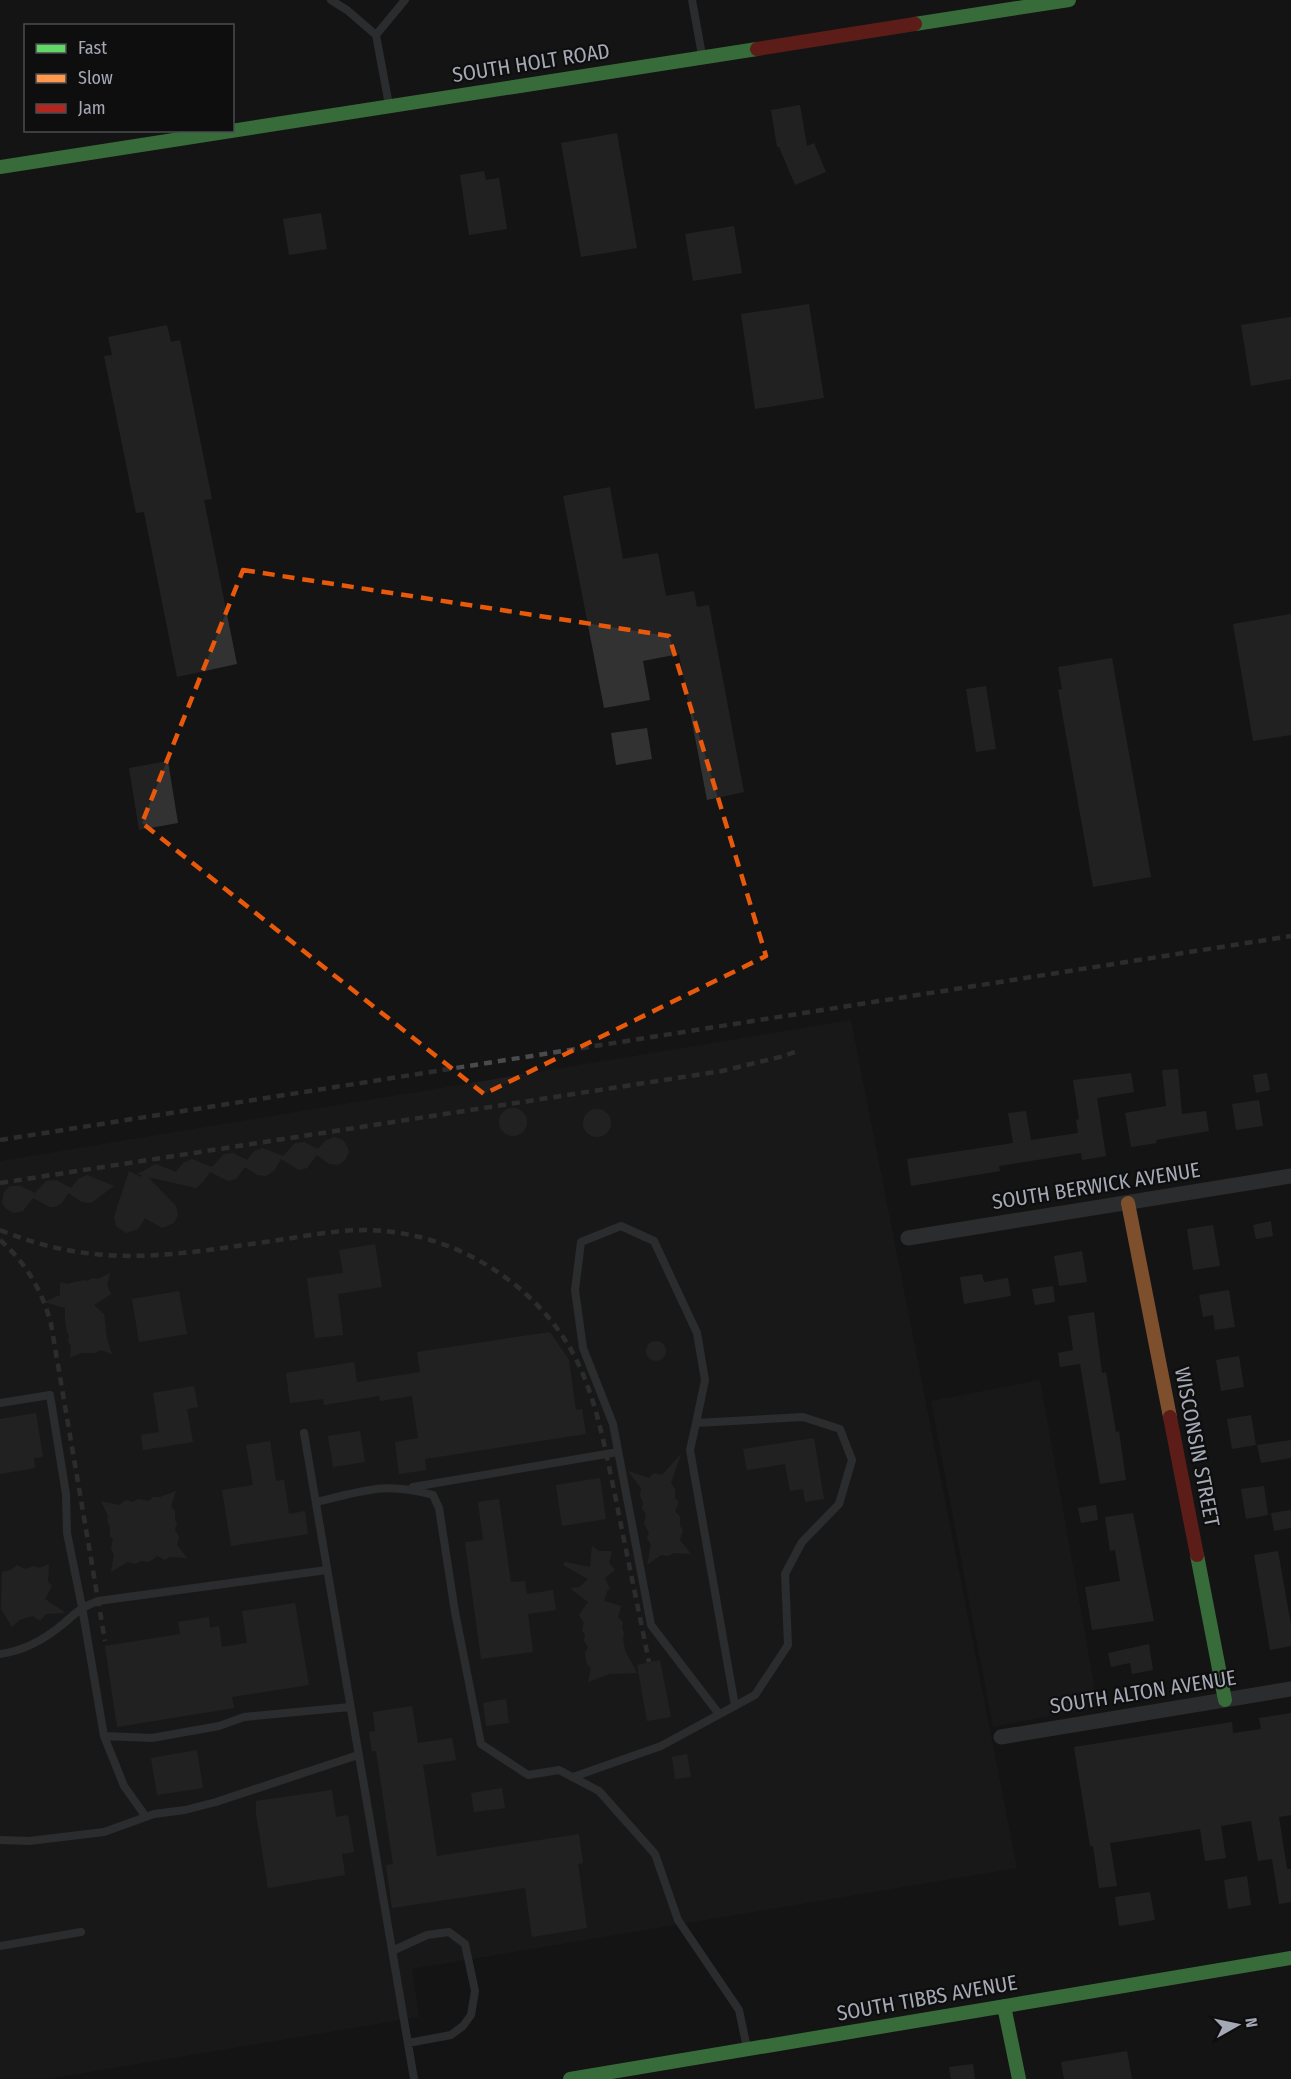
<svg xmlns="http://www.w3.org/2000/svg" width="1291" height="2079" font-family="'Fira Sans Condensed',sans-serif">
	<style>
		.built { fill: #1e1e1f }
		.building { fill: #323233 }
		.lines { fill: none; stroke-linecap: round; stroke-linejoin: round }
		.lane { stroke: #48494c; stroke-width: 8 }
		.street { stroke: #48494c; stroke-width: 15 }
		.fast { stroke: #63d668; stroke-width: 14 }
		.slow { stroke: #ff974d; stroke-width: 14 }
		.jam { stroke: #b3261e; stroke-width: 14 }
		.rail { stroke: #494a4d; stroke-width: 4.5; stroke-dasharray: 8 6; stroke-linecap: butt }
		.marked { fill: none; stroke: #e8590c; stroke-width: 4.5; stroke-dasharray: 12 8; stroke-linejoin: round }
		.labels { text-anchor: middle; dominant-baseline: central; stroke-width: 4.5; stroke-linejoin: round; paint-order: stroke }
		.street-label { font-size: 21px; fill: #a5a8b5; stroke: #0e0e0f }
	</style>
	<rect width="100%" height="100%" fill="#141414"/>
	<!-- built -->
	<path class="built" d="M851,1020L1017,1868L412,1969L419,2017L47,2079H0V1161Z
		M1040,1380L1098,1707L993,1727L931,1401Z"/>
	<!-- building -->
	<path class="building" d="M800,105L807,146L814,143L826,172L795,185L779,147H777L771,110Z
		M617,133L637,248L581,257L561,143Z
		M484,171L486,180L499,178L507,229L469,235L460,175Z
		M321,213L327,249L289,255L283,219Z
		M734,226L742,273L693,281L685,234Z
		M809,304L824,398L755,409L741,314Z
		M1291,317V379L1251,386L1241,325Z
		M167,325L171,342L180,340L212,499L204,500L237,664L177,677L144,512L136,513L104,356L112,355L108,337Z
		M610,487L623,559L658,553L666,596L694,591L697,607L709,605L744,792L707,800L679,654L643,661L650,700L604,708L563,496Z
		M1291,614V735L1253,741L1233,624Z
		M1112,658L1151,877L1093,887L1058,690L1062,689L1058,667Z
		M986,686L996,749L976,752L966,689Z
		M647,728L652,759L616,765L611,733Z
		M168,761L178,823L139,830L129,768Z
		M1178,1069L1182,1114L1206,1111L1209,1131L1156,1140L1157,1143L1131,1147L1125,1113L1166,1106L1162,1070Z
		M1131,1073L1134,1092L1097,1098L1106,1156L1082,1160L1081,1153L999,1166L1000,1171L911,1186L907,1159L1013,1143L1008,1113L1026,1111L1031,1140L1078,1133L1076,1120L1079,1119L1073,1080Z
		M1267,1073L1270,1090L1256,1093L1253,1075Z
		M1259,1100L1263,1126L1236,1130L1232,1104Z
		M499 1122a14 14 0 1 1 28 0a14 14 0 1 1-28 0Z
		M583 1123a14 14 0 1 1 28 0a14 14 0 1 1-28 0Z
		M334,1137L343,1140L348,1148L349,1152L345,1160L338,1165L329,1164L317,1155L307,1168L299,1170L281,1159L274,1171L266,1176L257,1175L245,1167L236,1179L228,1181L210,1172L203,1182L196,1188L148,1177L176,1206L178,1215L174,1223L162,1228L145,1218L138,1229L126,1233L116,1226L114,1217L129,1171L141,1177L142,1175L137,1174L156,1164L176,1172L183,1163L192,1159L212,1167L224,1154L233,1153L247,1160L254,1151L263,1148L283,1156L295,1143L304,1142L318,1149L325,1141Z
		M87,1175L114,1186L91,1203L82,1202L68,1193L62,1203L55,1207H50L33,1198L23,1211L14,1213L6,1209L2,1202L4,1192L10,1186H20L35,1193L46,1181L56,1180L71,1188L78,1179Z
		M1271,1221L1273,1236L1256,1239L1253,1225Z
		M1213,1225L1220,1266L1193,1270L1187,1229Z
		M375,1244L382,1287L338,1294L343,1335L315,1338L307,1278L343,1273L339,1250Z
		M1082,1251L1087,1282L1059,1286L1054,1256Z
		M110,1273L107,1285L111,1294L94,1305L104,1314L107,1339L112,1354L101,1350L95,1353H81L70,1358L71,1345L68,1342L69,1335L67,1332L65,1321V1308L44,1302L60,1295V1282L67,1284L83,1280L87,1281L93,1278L98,1279Z
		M982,1274L984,1282L1008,1278L1011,1296L964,1304L960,1277Z
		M1053,1286L1055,1302L1035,1305L1032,1289Z
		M1229,1290L1235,1327L1215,1330L1213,1315L1203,1317L1199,1295Z
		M179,1291L187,1334L139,1342L132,1299Z
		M1094,1312L1102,1373L1106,1372L1116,1432L1119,1431L1126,1480L1100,1484L1080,1364L1060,1367L1058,1353L1073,1350L1068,1316Z
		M550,1332L569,1360L576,1410L582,1409L586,1434L425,1459L426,1470L399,1474L395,1442L418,1438L412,1396L380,1401L379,1396L324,1405L323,1399L290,1403L286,1373L354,1362L357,1382L420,1372L417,1352Z
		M646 1351a10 10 0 1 1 20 0a10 10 0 1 1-20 0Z
		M1239,1356L1244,1387L1221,1391L1216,1360Z
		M194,1386L198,1407L187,1409L193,1442L143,1450L141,1435L159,1432L153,1393Z
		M36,1413L43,1457L34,1458L35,1468L0,1474V1419Z
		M1251,1415L1256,1445L1232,1449L1227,1419Z
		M360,1431L365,1462L333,1467L328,1436Z
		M814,1438L824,1499L805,1502L803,1489L790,1491L785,1464L747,1470L743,1449Z
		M1291,1440V1458L1261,1463L1257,1445Z
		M270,1441L276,1481L284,1480L289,1514L305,1511L308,1534L231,1546L222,1490L253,1485L246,1445Z
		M681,1454L671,1483L675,1489V1498L679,1502L675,1511L680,1517V1526L683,1530L680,1540L691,1554L674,1553L668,1556L661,1555L647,1565L651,1545L647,1538L649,1533L644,1524L646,1514L642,1509L643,1502L640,1496L641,1488L628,1471L649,1478L654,1473L662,1475Z
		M600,1478L606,1519L562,1526L556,1485Z
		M1264,1486L1268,1515L1246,1519L1241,1489Z
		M176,1491L171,1506L175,1511V1520L177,1524L175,1530L179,1537L177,1545L187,1558L169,1557L165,1560L157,1556L149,1562L141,1561L135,1564L128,1562L111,1572L114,1555L111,1549L113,1539L110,1536V1527L107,1521L108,1516L101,1501L119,1505L126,1500L132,1502L138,1499L149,1501L153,1497H160Z
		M499,1499L511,1582L525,1581L527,1594L553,1590L556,1610L528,1614L533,1652L481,1659L465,1542L483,1540L478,1502Z
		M1096,1505L1098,1520L1081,1523L1078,1508Z
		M1291,1510V1528L1274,1531L1271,1513Z
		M1133,1513L1154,1621L1092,1630L1085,1587L1120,1581L1115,1550L1110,1551L1105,1517Z
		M592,1546L599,1551H612L609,1563L615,1570L605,1578L611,1591L608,1589L604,1601L621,1606L618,1617L623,1622L622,1627L624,1634L623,1639L625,1650L637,1673L609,1674L588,1682L591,1668L587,1664L585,1653L588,1647L584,1641L585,1635L582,1631L584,1623L579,1615L588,1602L570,1588L580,1587L588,1579L563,1565L565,1562L590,1567Z
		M1278,1551L1291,1625V1646L1270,1650L1254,1555Z
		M49,1564L48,1582L52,1586L45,1599L66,1613L46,1614L40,1621L33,1616L19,1620L12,1627L1,1609L2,1572L11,1570L17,1565L25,1569L33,1566L40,1568Z
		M295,1603L309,1685L232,1697L234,1708L117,1727L105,1646L180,1634L178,1622L209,1617L210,1628L219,1626L222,1647L247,1643L242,1611Z
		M1149,1644L1153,1670L1132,1674L1130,1663L1111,1667L1108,1653Z
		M660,1660L671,1717L647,1721L637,1665Z
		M506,1699L509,1723L486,1726L483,1703Z
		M412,1706L418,1743L452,1738L456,1760L423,1765L437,1856L579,1834L583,1863L578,1864L587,1928L532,1937L525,1888L392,1908L386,1865L393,1864L376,1751H372L369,1732L375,1731L373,1712Z
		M1291,1713V1815L1279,1817L1287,1869H1291V1902L1279,1904L1272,1859L1258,1861L1251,1821L1221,1826L1226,1858L1205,1861L1200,1829L1110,1843L1117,1886L1099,1888L1093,1846H1090L1074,1747L1232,1722L1233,1733L1261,1729L1259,1718Z
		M197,1750L203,1788L157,1795L151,1758Z
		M687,1754L691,1777L675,1779L672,1757Z
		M502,1788L505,1808L474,1812L471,1793Z
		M332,1790L336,1817L348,1815L354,1852L342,1854L345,1875L268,1888L256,1813V1801Z
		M1247,1876L1251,1905L1228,1909L1224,1880Z
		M1150,1892L1155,1920L1119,1926L1115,1897Z
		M1127,2051L1132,2079H1064L1061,2062Z
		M973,2064L975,2079H951L949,2067Z"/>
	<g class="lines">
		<!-- lane -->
		<path class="lane" d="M331,0L347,10L376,35L389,105
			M692,0L702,55
			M376,35L405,0
			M0,1403L50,1395L66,1494L67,1533L82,1607L104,1736L152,1738L219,1726L244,1717L350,1707
			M696,1423L705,1380L697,1333L654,1241L621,1226L581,1242L575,1290L583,1348L613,1424L651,1625L719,1714
			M304,1433L414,2079
			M413,1487L618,1452
			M316,1502C363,1491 385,1481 433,1495L439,1508L455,1612L481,1744L528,1775L559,1770L599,1791L655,1854L678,1920L739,2010L747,2048
			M0,1654C23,1651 45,1639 63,1624C76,1613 81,1607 98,1601L327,1570
			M104,1736L124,1786L146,1817
			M573,1777L661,1746L755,1695L788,1645L785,1574L802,1542L839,1504L852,1460L840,1429L803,1417L696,1423L690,1450L735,1706
			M0,1840L29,1841L104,1832L154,1814L185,1810L216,1802L358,1755
			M0,1946L81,1932
			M392,1951L427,1935L449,1932L465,1944L475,1991L471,2015L463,2026L451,2035L408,2043"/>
		<!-- street -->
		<path class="street" d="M908,1238L1291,1176
			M1001,1737L1291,1689"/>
		<!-- fast -->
		<path class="fast" d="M915,24L1069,0
			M0,167L757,49
			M1197,1555L1225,1700
			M1004,2006L1019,2079
			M570,2079L1291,1958"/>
		<!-- slow -->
		<path class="slow" d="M1128,1203L1170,1417"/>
		<!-- jam -->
		<path class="jam" d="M757,49L915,24
			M1170,1417L1197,1555"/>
		<!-- rail -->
		<path class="rail" d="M0,1140L1291,936
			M0,1183L722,1071L784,1056L800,1050
			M0,1230C96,1269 167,1256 265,1242C304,1237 344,1227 383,1231C462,1237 540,1288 576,1359C597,1401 605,1449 615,1495C626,1551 638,1607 649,1662
			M0,1240C26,1263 42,1290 51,1324L105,1641"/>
	</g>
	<!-- marked area -->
	<path d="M0 0H1291V2079H0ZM243,570L669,636L766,956L484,1094L142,823Z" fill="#141414" fill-opacity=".55" fill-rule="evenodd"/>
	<path class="marked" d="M243,570L669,636L766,956L484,1094L142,823Z"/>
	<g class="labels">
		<!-- street labels -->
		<g class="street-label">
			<text transform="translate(531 63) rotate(-9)">SOUTH HOLT ROAD</text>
			<text transform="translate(1096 1186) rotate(-9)">SOUTH BERWICK AVENUE</text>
			<text transform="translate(1197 1447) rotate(79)">WISCONSIN STREET</text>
			<text transform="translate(1143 1692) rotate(-9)">SOUTH ALTON AVENUE</text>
			<text transform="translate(927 1998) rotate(-10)">SOUTH TIBBS AVENUE</text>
		</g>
	</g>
	<!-- legend -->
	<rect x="24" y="24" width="210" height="108" fill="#0e0e0f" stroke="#4a4c51" stroke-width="1.5"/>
	<rect x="36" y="44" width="30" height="9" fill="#63d668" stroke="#4a4c51" stroke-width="1.5"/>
	<text x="78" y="54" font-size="18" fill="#a5a8b5">Fast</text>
	<rect x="36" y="74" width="30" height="9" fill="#ff974d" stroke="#4a4c51" stroke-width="1.5"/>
	<text x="78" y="84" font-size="18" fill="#a5a8b5">Slow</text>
	<rect x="36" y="104" width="30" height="9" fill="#b3261e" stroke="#4a4c51" stroke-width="1.5"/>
	<text x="78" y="114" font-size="18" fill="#a5a8b5">Jam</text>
	<!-- north arrow -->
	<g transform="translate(1237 2025) rotate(81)" stroke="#0e0e0f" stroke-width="4.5" paint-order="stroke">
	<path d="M0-4.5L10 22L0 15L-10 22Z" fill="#a5a8b5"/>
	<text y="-9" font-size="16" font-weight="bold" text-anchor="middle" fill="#a5a8b5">N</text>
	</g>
</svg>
